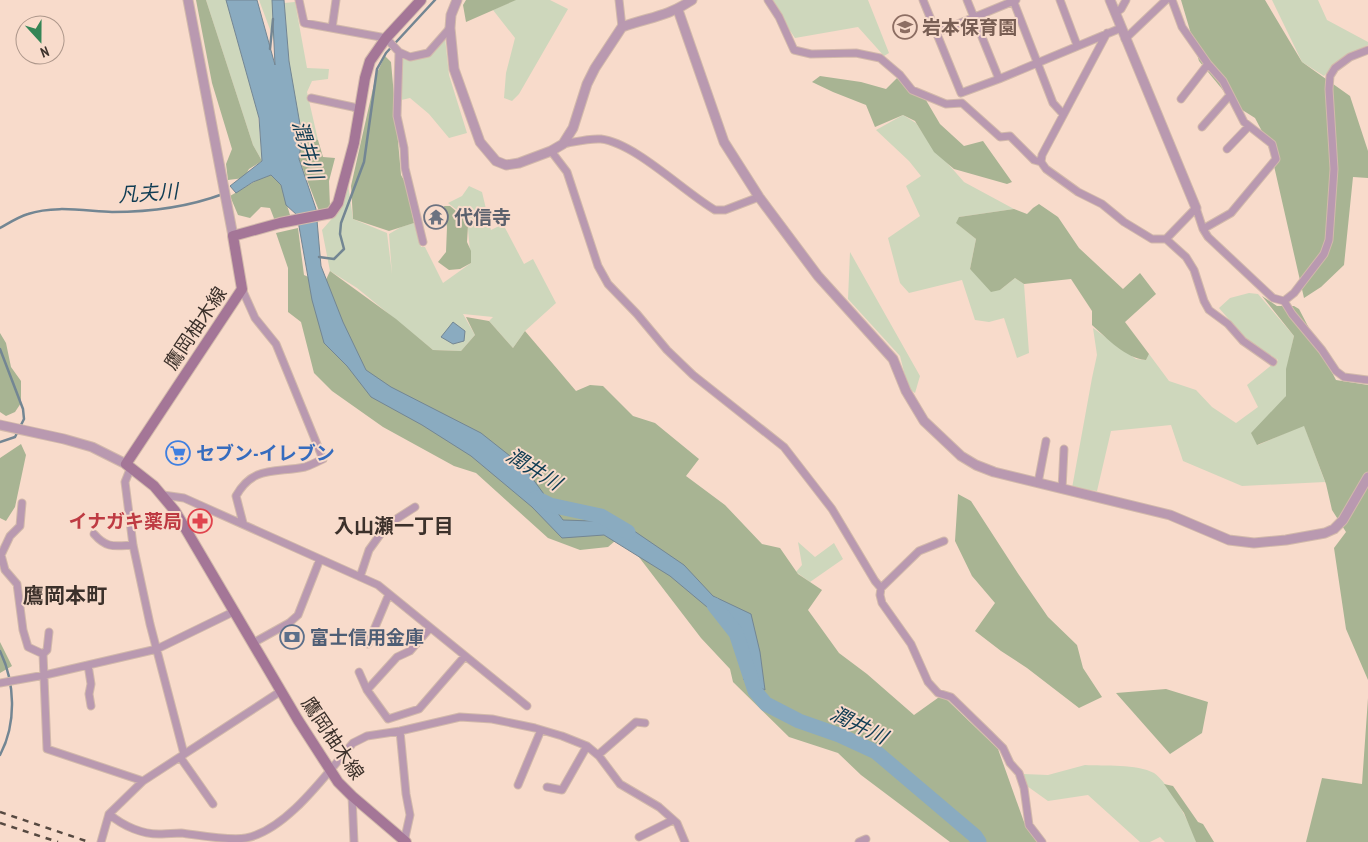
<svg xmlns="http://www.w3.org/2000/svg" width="1368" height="842" font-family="'PT Sans Narrow','Noto Sans JP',sans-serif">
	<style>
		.green { fill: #ced7bc }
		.forest { fill: #a8b493 }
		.water { fill: #8aabc0; stroke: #738693 }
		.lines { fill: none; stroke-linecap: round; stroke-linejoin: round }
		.stream { stroke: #738693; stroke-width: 2.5 }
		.river { stroke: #8aabc0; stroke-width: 15 }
		.minor-casing { stroke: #d2b9ab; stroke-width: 9 }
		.tertiary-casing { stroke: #d2b9ab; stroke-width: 11 }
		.secondary-casing { stroke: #d2b9ab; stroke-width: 12 }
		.minor { stroke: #b999b0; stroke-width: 7 }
		.tertiary { stroke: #b999b0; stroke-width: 9 }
		.secondary { stroke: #a47697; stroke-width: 10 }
		.rail { stroke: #564941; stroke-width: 2.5; stroke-dasharray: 6 6; stroke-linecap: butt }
		.labels { text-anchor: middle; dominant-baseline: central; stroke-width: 4; stroke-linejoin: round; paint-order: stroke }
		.education-label { font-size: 19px; font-weight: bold; fill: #785e54; stroke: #f8dbcb; text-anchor: start }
		.worship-label { font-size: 19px; font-weight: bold; fill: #5b616d; stroke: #f8dbcb; text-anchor: start }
		.street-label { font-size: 19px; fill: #3c312b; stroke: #f8dbcb }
		.shop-label { font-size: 19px; font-weight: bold; fill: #366cbe; stroke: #f8dbcb; text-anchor: start }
		.health-label { font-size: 19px; font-weight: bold; fill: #be3a42; stroke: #f8dbcb; text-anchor: end }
		.service-label { font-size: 19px; font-weight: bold; fill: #4e5e75; stroke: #f8dbcb; text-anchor: start }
		.water-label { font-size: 20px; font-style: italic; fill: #0f3c53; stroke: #f8dbcb }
		.neighbourhood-label { font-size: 20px; font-weight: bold; fill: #3c312b; stroke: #f8dbcb }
		.quarter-label { font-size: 21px; font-weight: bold; fill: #3c312b; stroke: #f8dbcb }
	</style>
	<rect width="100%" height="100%" fill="#f8dbcb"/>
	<!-- green -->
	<path class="green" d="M206,0H226L258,114L262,161L253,145Z
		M259,0H273L277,48Z
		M515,0H550L568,9L519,94L512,101L504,98L506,73L515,38L493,10Z
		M769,0H868L889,53L884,56L858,27L795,38Z
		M1272,0H1318L1327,20L1368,42V45L1343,57L1324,76L1302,62Z
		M295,2L307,68L329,69L328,79L312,81L307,92L318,140L302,136L290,73L284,3Z
		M445,38L449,75L467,133L449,138L429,114L410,98L397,101L399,56L418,59Z
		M903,115L916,123L928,141L964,182L1014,209L959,217V225L976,239L970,269L1000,290L1015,278L1024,284L1029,353L1017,358L1004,318L989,322L975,320L962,280L909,293L900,283L888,238L920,216L906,186L921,176L909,161L876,130Z
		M348,184L353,219L387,233L392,274L389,234L401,227L414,223L421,247H425L443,283L471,263L467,218L448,203L462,196L469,186L482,192L491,230L503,224L524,264L533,259L556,303L525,331L513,348L489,321L493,317L463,314L475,335L461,351L433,350L357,288L330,271L322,230L336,214Z
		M850,252L920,376L915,393L908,388L900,356L848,299Z
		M1249,293L1258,294L1294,336L1286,372V396L1258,445L1304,425L1325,482L1242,486L1183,461L1171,425L1111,431L1097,491L1072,488L1092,378L1097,355L1093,328L1136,359L1146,360L1149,354L1169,381L1196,390L1212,407L1236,423L1258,407L1247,385L1278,360L1247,340L1219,308L1230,298Z
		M798,542L815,557L834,543L843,559L810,582L796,572L802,565Z
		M1085,765C1104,766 1137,764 1154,773C1167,781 1193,827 1196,842H1165L1160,837L1150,842H1140L1088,795L1048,801L1027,786L1023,774L1048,775Z"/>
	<!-- forest -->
	<path class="forest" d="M196,0H206L253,145L262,161L249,169L244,178L228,180L226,164L232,149L212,83Z
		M466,0H516L466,22L463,5Z
		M1181,0H1265L1302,62L1350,96L1368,151V178L1353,177L1344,265L1321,287L1304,298L1272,157L1265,137L1255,118L1236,106L1199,61Z
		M385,56L391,62L401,175L406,184L414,223L389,231L353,219L351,186L376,75Z
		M820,76L861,82L886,89L898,77L920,90L940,124L964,146L983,141L1012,182L1007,184L954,169L934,152L915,121L903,115L875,127L866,105L833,92L812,82Z
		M302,136L309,137L318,140L323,157L335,158L329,181L330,207L319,211L299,159Z
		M271,175L280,182L290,215L275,221L270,208L261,207L250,218L238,215L230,196L259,179Z
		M1039,204L1058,217L1079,248L1123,289L1140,273L1156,294L1125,322L1149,354L1146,360C1125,358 1108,339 1092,325V311L1071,279L1024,284L1015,278L1000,290L991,292L970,269L976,239L956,223L959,217L1014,209L1027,214L1033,208Z
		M444,206H450L463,217L468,225L467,242L471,251V263L460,269L449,270L438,262L446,252L447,227Z
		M298,228L304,275L324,284L330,271L396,319L433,350L461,351L475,335L466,317L489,321L513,348L525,331L576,391L590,385L603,386L633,416L655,423L699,459L686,476L725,505L762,544L780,548L798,574L822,590L808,610L839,653L867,674L914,715L942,695L998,749L1024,822L1037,842H950L861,775L838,753L789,737L733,682L730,669L701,638L622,535L608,547L580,550L548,538L476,473L454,466L383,427L332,391L314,373L301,322L288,312V268L276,233Z
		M1262,296L1277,306H1294L1299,309L1336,380L1368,385V680L1346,629L1334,548L1346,532L1332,510L1326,484L1304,426L1257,445L1251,433L1286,396V369L1294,336Z
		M0,333L6,343L11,367L21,381V403L15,412L6,416L0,412Z
		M21,444L26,455L15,507L6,521L0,518V458Z
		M958,494L971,501L1019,575L1048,617L1077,645L1083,668L1102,697L1079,708L1027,668L1001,651L975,631L995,603L972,576L955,541Z
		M0,642L12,666L0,673Z
		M1166,689L1208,702L1202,733L1170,754L1116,693Z
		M1368,698V842H1306L1322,778L1362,784Z
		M1164,784L1173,786L1198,822L1203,824L1214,842H1196L1184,813Z"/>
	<!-- water -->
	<path class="water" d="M226,0H257L275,65L272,0H284L289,61L302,136L299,159L316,209L321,266L343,322L366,370L391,387L481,433L524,467L563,520L621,522L684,565L713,596L751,614L760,652L765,690L744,680L738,628L707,607L670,576L604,535L562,538L532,507L471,456L422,425L371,397L347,366L324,343L312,300L297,215L286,205L281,185L271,175L253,182L236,193L230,186L262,161L259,118Z
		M453,322L465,331L464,341L453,344L441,337Z"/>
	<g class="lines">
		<!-- stream -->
		<path class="stream" d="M270,49L273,19
			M0,228C9,223 18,217 28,214C54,205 86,211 112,212C149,212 188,207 223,194
			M319,257L334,259L344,249L340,234L341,223L364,162L377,69L386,53L435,0
			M0,349L23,409L24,419L15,437L0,442
			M0,651C15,682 17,723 0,755"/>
		<!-- river -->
		<path class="river" d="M536,498L550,505L601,516L628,532
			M714,605L736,633L755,691L766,704L799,721L839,735L876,752L975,836L979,842"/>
		<!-- minor casing -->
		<g class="minor-casing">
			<path id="minor" d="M299,0L304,23L386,38L399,52L397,116L404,148L405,168L423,242
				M619,0L622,27
				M768,0L779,17L794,50L811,54L856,53L880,58L900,75L912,90L946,104L962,103L1000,137L1010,136L1034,160L1041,162
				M923,0L961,93L999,79L1121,28
				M967,0L999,79
				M1013,0L1053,103L1063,114
				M1060,0L1077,45
				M1172,0L1182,27L1208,64L1223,81L1244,122L1272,144L1276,159L1231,213L1203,229
				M1115,13L1121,9L1126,0
				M332,28L336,0
				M936,33L1016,0
				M1107,33L1042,155L1041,162L1046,169L1078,192L1102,204L1124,222L1152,239H1166L1196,208L1203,229L1208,237L1273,298L1284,301L1294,293L1324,254L1329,240L1334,169L1329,89L1330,76L1335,68L1350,57L1368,50
				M1125,39L1166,0
				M399,52L410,57L428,53L450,28
				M311,98L353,107L360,110
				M1181,99L1208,64
				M1202,127L1230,95
				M563,144C575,142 589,138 601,139C635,143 684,192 715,210H725L759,197
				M1227,149L1249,126
				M551,151L567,172L598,266L608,284L637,314L667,350L693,375L784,447L832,509L875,581L881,588
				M1166,239L1186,257L1194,270L1204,301L1209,310L1228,324L1243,341L1273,362
				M242,289L255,318L276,344L323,459C317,462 311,465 305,467C276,473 253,465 236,496L243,523
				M1284,301L1292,314L1322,350L1336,371L1344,377L1368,380
				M131,467L125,482L133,545L150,624L184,754
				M1038,483L1046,441
				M1062,489L1064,449
				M163,495L184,498L378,585L527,706
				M22,503L20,526L10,536L1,555L5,570L17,584L23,630L28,647L43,654
				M94,534C107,549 115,546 133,545
				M944,541L919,551L881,588L880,595L882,603L911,644L928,682L938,693L951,697L989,734L1003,748L1010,763L1019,773L1024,788L1029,825L1042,842
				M360,577L369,550L387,525L415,507
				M430,628L410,651L397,657L367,690L388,719L419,709L465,656
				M49,632L47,650L43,654L47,749L143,781
				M253,643L289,623L298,615L320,559
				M368,644L389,594
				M88,665L91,684L89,694L91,706
				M359,672L367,690
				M0,683L45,675L157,649L235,611
				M400,731L406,794L410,815L404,842
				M598,755L636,722L645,723
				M180,757L213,804
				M518,785L541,730
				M547,787L562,790L587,746
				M352,796L354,842
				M109,814C123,826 143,835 162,834C168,834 174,833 181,833C198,835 229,841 246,838C287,830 326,774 353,743L367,736L400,731L460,717L492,719L535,728L562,736L587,746L599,756L620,784L659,807L677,823L685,842
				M639,837L673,820
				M101,842L109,814L143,781L281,691
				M859,842L866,839"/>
		</g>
		<!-- tertiary casing -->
		<g class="tertiary-casing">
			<path id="tertiary" d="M188,0L233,236
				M457,0L451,15L450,28L454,69L480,142L496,161L506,165L519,163L551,151L563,144L573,128L587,84L595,68L622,27C649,17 667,17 692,0
				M1110,0L1196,208
				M678,10L724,142L759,197L818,276L893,359L906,391L924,421L961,456L976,465L994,472L1170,515L1229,540L1254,543L1286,540L1325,533L1334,529L1343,520L1368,477
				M0,425L64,439L92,447L126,464"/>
		</g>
		<!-- secondary casing -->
		<g class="secondary-casing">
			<path id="secondary" d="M406,842L352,796L338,782L298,720L175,511L154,486L126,464L242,289L233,236L280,223L331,213L338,203L354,143L365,78L370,61L386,38L421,0"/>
		</g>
		<!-- minor -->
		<use href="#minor" class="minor"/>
		<!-- tertiary -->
		<use href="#tertiary" class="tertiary"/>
		<!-- secondary -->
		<use href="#secondary" class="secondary"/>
		<!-- rail -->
		<path class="rail" d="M0,812L89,842
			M0,823L58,842"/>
	</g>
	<!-- icons -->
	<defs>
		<g id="school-ring" transform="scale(1.25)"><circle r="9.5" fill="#f8dbcb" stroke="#8d6e63" stroke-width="1.5"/><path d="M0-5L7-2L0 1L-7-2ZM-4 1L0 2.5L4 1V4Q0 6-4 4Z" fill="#8d6e63"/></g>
		<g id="temple-ring" transform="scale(1.25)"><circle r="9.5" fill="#f8dbcb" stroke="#6b7280" stroke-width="1.5"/><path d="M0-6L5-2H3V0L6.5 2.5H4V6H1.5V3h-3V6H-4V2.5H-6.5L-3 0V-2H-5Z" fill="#6b7280"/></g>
		<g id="supermarket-ring" transform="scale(1.25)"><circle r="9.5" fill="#f8dbcb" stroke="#3f7fe0" stroke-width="1.5"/><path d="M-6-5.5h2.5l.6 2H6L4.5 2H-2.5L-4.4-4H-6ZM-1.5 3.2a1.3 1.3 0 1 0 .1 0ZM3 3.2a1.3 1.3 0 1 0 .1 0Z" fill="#3f7fe0"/></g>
		<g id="pharmacy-ring" transform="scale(1.25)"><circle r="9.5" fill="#f8dbcb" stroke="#e0444e" stroke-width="1.5"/><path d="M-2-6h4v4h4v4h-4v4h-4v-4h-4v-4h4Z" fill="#e0444e"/></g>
		<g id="bank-ring" transform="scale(1.25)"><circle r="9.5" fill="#f8dbcb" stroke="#5c6f8a" stroke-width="1.5"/><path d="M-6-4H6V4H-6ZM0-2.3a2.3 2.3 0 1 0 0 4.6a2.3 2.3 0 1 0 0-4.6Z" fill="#5c6f8a"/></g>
	</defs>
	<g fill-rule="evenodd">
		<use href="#school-ring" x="905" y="27"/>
		<use href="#temple-ring" x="436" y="217"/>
		<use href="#supermarket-ring" x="178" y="453"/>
		<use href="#pharmacy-ring" x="200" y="521"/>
		<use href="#bank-ring" x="292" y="637"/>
	</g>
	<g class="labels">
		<!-- education labels -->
		<g class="education-label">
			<text x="922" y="27">岩本保育園</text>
		</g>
		<!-- worship labels -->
		<g class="worship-label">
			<text x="454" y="217">代信寺</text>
		</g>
		<!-- street labels -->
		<g class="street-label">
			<text transform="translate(195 328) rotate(-56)">鷹岡柚木線</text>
			<text transform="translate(333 738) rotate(56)">鷹岡柚木線</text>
		</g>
		<!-- shop labels -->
		<g class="shop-label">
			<text x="196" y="453">セブン-イレブン</text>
		</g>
		<!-- health labels -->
		<g class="health-label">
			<text x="182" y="521">イナガキ薬局</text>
		</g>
		<!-- service labels -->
		<g class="service-label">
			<text x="310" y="637">富士信用金庫</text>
		</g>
		<!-- water labels -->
		<g class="water-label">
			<text transform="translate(308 150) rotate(73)">潤井川</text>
			<text transform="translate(148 193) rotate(-4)">凡夫川</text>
			<text transform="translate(534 469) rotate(32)">潤井川</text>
			<text transform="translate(859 725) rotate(26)">潤井川</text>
		</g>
		<!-- neighbourhood labels -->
		<g class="neighbourhood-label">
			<text x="394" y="526">入山瀬一丁目</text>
		</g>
		<!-- quarter labels -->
		<g class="quarter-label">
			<text x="65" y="595">鷹岡本町</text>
		</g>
	</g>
	<!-- north arrow -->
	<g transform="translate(40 40) rotate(159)"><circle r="24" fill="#f8dbcb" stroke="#ad978b"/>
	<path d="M0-4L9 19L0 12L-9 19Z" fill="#348556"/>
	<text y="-8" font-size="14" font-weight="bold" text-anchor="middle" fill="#3c312b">N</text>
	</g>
</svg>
